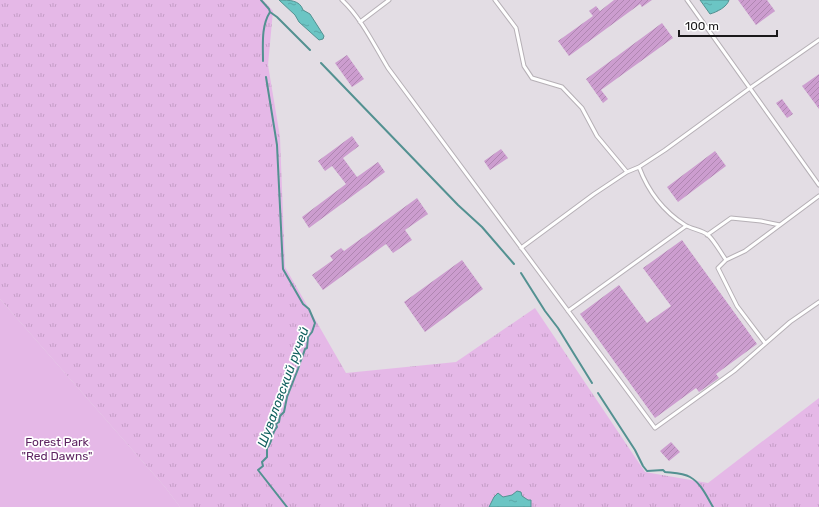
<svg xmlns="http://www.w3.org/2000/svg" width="819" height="507" font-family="Rubik,sans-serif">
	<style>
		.grass { fill: url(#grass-tufts) }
		.park { fill: #e5b8e7 }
		.water { fill: url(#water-ripples); stroke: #539191 }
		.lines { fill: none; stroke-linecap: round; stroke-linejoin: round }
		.stream { stroke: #539191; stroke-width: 2 }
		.building { fill: url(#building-hatch) }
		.lane-casing { stroke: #b6b0b6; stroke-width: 5 }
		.lane { stroke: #fff; stroke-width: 3 }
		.labels { text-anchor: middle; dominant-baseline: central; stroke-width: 3.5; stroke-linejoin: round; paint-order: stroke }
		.park-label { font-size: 12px; fill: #5e2562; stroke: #fff }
		.water-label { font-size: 13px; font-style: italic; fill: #105f5e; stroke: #fff }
	</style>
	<defs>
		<pattern id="grass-tufts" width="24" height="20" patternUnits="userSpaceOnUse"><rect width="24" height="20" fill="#e5b8e7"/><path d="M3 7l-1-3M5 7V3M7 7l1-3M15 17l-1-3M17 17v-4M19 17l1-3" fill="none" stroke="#c49dc6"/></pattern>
		<pattern id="water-ripples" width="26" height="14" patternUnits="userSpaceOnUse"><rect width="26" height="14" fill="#6bc5c4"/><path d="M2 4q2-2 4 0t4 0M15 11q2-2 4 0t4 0" fill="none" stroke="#5ca8a8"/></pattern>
		<pattern id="building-hatch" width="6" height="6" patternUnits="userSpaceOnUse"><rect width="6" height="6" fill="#cc9dcf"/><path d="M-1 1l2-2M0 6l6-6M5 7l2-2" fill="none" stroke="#af86b1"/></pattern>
	</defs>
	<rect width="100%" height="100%" fill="#e3dde4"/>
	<!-- grass -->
	<path class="grass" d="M0,0H263L273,11L268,65L280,137L285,267L346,373L456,362L535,308L645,472L708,483L819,398V507H180L165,487L0,299Z"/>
	<!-- park -->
	<path class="park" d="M0,299L165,487L180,507H0Z"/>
	<!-- water -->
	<path class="water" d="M279,0C289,0 300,0 303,10L310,14L324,36L323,39L319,40L299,22L295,15Z
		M700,0H729C727,7 717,12 710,14Z
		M517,491L521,492L522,496L528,500H531V507H489L494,497L498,493L503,497L512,495Z"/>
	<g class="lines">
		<!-- stream -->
		<path class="stream" d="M261,0L269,9L270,12L277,17L310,50
			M263,61C263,45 261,26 270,12
			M321,63L458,205L482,227L514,264
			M266,77L277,145L283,269L303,304L309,309L315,323L312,332L308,337L307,348L305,349C303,356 300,361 298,369L287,397L284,412L280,416L279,422L276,424L277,427C271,433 273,442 267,448V457L262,462L263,466L258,470L287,507
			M521,273L545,311L558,328L592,383
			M598,393L635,450L643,466L647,471L663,470L665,472C673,473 683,473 690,477C701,483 707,497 713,507"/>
	</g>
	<!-- building -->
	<path class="building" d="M614,0H652L642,7L640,4L569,56L558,41L593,16L589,11L596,6L600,11Z
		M738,0H767L775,11L756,25Z
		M662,23L673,38L601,90L608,99L603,103L586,79Z
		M347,55L364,79L352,87L335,63Z
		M819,74V109L802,86Z
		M782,99L793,114L787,118L776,103Z
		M352,136L359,146L343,158L357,177L378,162L385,172L309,228L302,217L346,184L332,166L325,171L318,161Z
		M501,149L508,158L490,170L484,161Z
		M715,151L726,166L678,202L667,187Z
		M417,198L428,214L405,230L412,240L393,253L386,244L323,290L312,275L333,260L330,256L341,248L344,251Z
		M682,240L757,344L716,374L719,378L699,392L696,388L655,418L580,314L619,285L647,323L671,306L643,268Z
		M462,260L483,289L425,332L404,302Z
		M671,442L680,452L669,461L660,451Z"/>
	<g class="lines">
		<!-- lane casing -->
		<g class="lane-casing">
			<path id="lane" d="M342,0C362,19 374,45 388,68L655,428L734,371L790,322L819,302
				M495,0L516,28L524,66L532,78L562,87L582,108L597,136L627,172
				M687,0L819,185
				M360,22L389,0
				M639,167C648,191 663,211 685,225C691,229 702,230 708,235C714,240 721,253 726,260L718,268L737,306L765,343
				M707,235L731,218L761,221L780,225
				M521,248L594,194L627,172L639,167L665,150L750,88L819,40
				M726,260L745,251L819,196
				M568,311L686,226"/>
		</g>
		<!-- lane -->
		<use href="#lane" class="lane"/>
	</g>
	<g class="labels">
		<!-- park labels -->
		<g class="park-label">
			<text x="57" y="442">Forest Park<tspan x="57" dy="14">"Red Dawns"</tspan></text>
		</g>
		<!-- water labels -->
		<g class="water-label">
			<text transform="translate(283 387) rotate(-70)">Шуваловский ручей</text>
		</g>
	</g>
	<!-- scale -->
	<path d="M679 30v6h98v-6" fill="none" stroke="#1a181a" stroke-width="2"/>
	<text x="685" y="30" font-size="12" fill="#1a181a" stroke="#ffffff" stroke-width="3" paint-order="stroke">100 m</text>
</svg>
